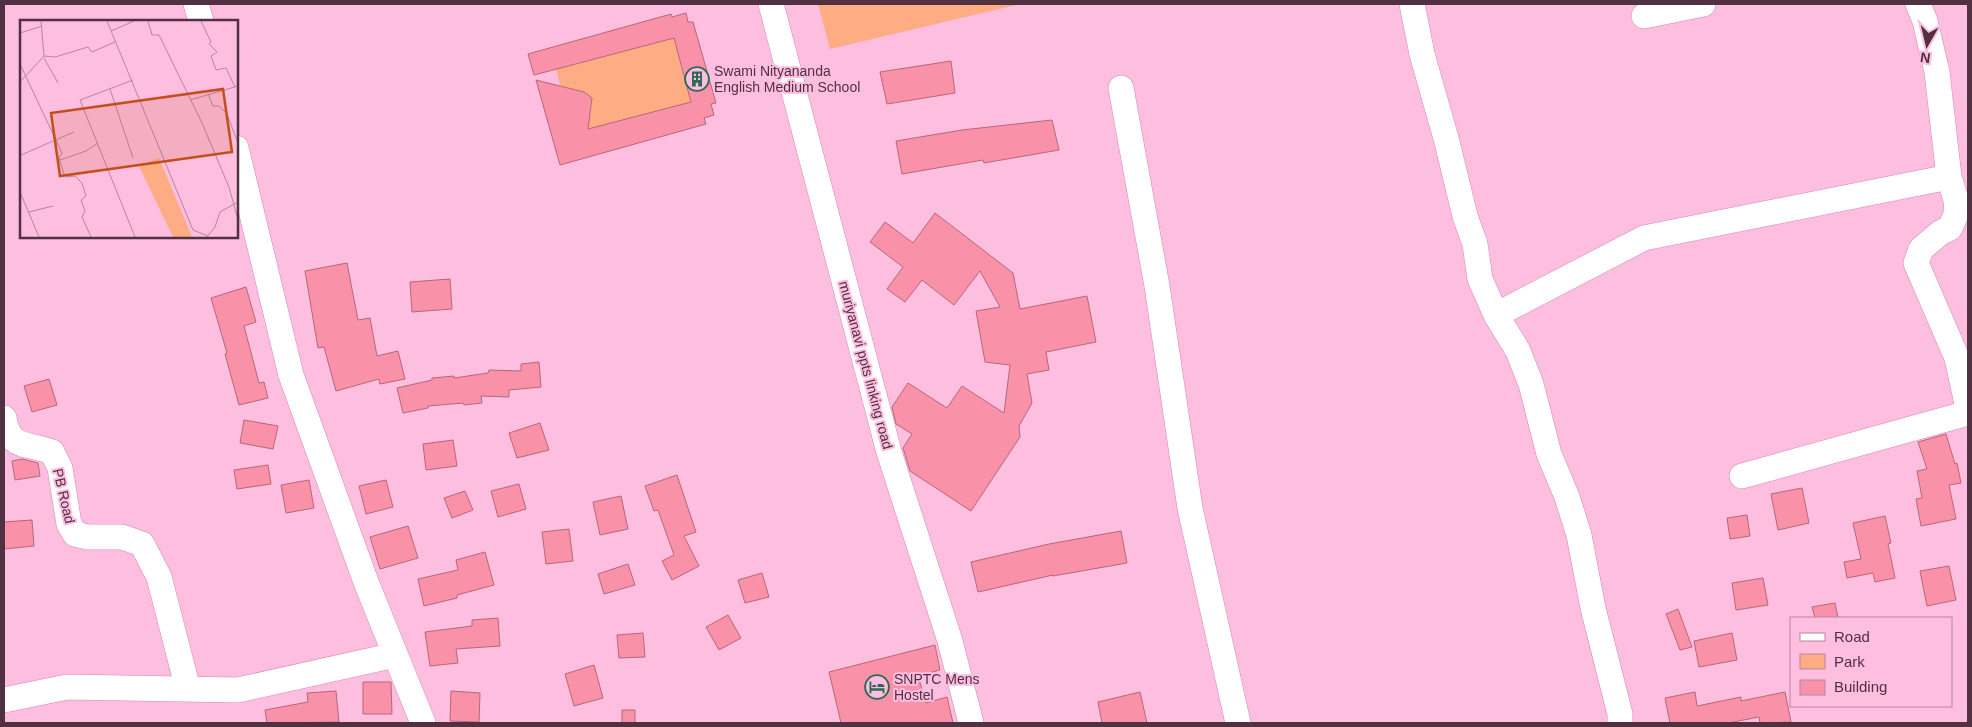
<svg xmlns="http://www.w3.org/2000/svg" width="1972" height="727" font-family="Helvetica,sans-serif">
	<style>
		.green { fill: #feac84 }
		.building { fill: #f992a8; stroke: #b76778 }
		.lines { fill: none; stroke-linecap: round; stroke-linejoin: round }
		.minor-casing { stroke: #d388b0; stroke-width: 26 }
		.minor { stroke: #fff; stroke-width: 25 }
		.labels { text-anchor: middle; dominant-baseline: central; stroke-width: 4; stroke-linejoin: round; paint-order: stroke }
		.poi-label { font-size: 14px; fill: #503041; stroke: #febedf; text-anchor: start }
		.street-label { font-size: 14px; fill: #503041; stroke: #febedf }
		.inset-road { fill: none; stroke: #b885a0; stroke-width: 1 }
		.view { fill: #c24f19; fill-opacity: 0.15; stroke: #c24f19; stroke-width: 2.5 }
		.inset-edge { fill: none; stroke: #503041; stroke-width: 2.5 }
	</style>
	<rect width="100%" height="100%" fill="#febedf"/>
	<!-- green -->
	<path class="green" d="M818,4H1020L830,49Z
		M674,38L691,102L576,133L582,116L591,110L592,98C581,90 575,89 562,93L556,69Z"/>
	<!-- building -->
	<path class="building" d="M686,13L688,22H693L716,103L711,104L714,115L704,118L706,124L560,165L536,80L584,92L592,98L588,129L691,102L674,38L534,75L528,54L671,14L672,17Z
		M951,61L955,93L887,104L880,72Z
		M1052,120L1059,150L984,163L983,160L902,174L896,141L962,130Z
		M935,213L1013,273L1020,309L1087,296L1096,342L1046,352L1049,370L1027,374L1032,403L1019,426L1020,437L971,511L910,471L903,448L912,434L896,424L892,407L908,383L947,408L962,386L1004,413L1010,365L985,362L976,311L1000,307L980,271L954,305L922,280L905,302L887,289L903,267L870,242L885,222L913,243Z
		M347,263L358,320L370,318L377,356L398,351L405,379L380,384L379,379L336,391L324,347L318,348L305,271Z
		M450,279L452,309L412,312L410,282Z
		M246,287L256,322L244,326L259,383L264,382L268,398L239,405L225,354L227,353L211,298Z
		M539,362L541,387L509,390V397L481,396L482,403L464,405L463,403L428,406V408L403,413L397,388L432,380V378L454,376V378L488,373L489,370L521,371V364Z
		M49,379L57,405L32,412L24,386Z
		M244,420L278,426L273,449L240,443Z
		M540,423L549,450L517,458L509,433Z
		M1946,434L1955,464L1957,463L1961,483L1949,485L1956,519L1921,526L1916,499L1922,498L1917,471L1927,469L1918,442Z
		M453,440L457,466L426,470L423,444Z
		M22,459L38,463L40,476L15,480L12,461Z
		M268,465L271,484L237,489L234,470Z
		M677,475L696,532L684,536L699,566L672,580L662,561L674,555L658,510L654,511L645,486Z
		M309,480L314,508L286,513L281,485Z
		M386,480L393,507L366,514L359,486Z
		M519,484L526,509L498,517L491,491Z
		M1802,488L1809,523L1778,530L1771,494Z
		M465,491L473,510L452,518L444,498Z
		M621,496L628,529L600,535L593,502Z
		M1747,515L1750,536L1730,539L1727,518Z
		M1885,516L1891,543L1888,544L1895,578L1875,582L1873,573L1847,578L1844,562L1861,559L1853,523Z
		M32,520L34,546L4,549V522Z
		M408,526L418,558L380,569L370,537Z
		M569,529L573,561L546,564L542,532Z
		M1121,531L1127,563L1053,576V575L978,592L971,562L1049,544Z
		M485,552L494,585L457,595V598L424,606L418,579L458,570L456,560Z
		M628,564L635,585L604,594L598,574Z
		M1949,566L1956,600L1927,606L1920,571Z
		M762,573L769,597L745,603L738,580Z
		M1763,578L1768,605L1736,610L1732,583Z
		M1835,603L1838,618H1815L1812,607Z
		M1678,609L1692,647L1680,650L1666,614Z
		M728,615L741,638L719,650L706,627Z
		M498,618L500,646L456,649L458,663L430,666L425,632L472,626V620Z
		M643,633L645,657L619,658L617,635Z
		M1732,633L1737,660L1699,667L1694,641Z
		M935,645L940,670L918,676L926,703L947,697L953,723H841L829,672Z
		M594,665L603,698L574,706L565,674Z
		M363,682H391L392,714H363Z
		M336,691L339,722L267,723L265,710L308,702L307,693Z
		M451,691L480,693L479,722L450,721Z
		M1140,692L1147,723H1102L1098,702Z
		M1695,692L1697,706L1741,697V701L1785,692L1791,722L1760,723L1759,717L1728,723H1670L1665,698Z
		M622,710H635V723H622Z"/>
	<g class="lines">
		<!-- minor casing -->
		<g class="minor-casing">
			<path id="minor" d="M196,4L201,21
				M771,4L889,452L950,641L971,723
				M1412,4L1422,54L1447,142L1465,216L1475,244L1480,279L1496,315L1518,351L1531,384L1549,454L1567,497L1579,535L1593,608L1620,714V723
				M1918,4L1925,21L1937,72L1949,177L1956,200L1957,212L1950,228L1940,233L1921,249L1916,263L1957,358L1968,408
				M1644,16L1703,4
				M1121,88L1157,286L1190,508L1238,723
				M236,148L291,375L366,582L423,723
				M1496,315L1644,238L1949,177
				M4,418C9,450 26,442 52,452L60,468L69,524L75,534L88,537H122L142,544L159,577L188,689
				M1742,476L1968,413
				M4,700L67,687L238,690L395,655"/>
		</g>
		<!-- minor -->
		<use href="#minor" class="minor"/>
	</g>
	<!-- icons -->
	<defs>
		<g id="building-ring" transform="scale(1.25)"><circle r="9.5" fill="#febedf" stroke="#2e6953" stroke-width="1.5"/><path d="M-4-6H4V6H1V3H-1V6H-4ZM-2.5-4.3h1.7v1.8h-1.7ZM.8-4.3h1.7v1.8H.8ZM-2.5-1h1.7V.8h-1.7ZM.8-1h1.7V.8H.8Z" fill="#2e6953"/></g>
		<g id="hotel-ring" transform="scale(1.25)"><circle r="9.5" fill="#febedf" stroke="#2e6953" stroke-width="1.5"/><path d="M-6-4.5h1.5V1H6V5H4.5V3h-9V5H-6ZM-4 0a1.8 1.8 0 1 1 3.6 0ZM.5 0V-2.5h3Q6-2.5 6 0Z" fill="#2e6953"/></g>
	</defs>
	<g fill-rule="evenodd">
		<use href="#building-ring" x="697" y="79"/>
		<use href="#hotel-ring" x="877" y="687"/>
	</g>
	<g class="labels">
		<!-- poi labels -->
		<g class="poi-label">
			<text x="714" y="71">Swami Nityananda<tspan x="714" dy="16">English Medium School</tspan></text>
			<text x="894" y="679">SNPTC Mens<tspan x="894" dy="16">Hostel</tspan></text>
		</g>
		<!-- street labels -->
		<g class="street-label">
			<text transform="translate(866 365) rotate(75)">muriyanavi ppts linking road</text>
			<text transform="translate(64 496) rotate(77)">PB Road</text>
		</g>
	</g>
	<!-- overview -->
	<g transform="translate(20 20)">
		<rect width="218" height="218" fill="#febedf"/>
		<path d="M139,138L172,217H153L119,146Z" fill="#feac84"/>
		<path class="inset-road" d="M87,1L173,210L188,216M128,1L132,15H139L182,103L209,167L218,200M181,1L191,22L189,24L197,32L191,36L196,50L206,48L215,67M91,11L114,1M0,13L22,6M24,36L35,37L68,27L72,32L95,22M24,38L38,63M0,44L42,133L39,138L44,154L47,157L55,156L62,163L66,176L61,180L65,191L62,197L71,217M113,60L60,80L115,217M0,62L24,36L21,1M90,69L113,138M188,74L193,86H199L207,94L218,123M170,80L218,66M1,135L54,112M40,140L66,131L78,123M0,172L19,217M9,192L33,186M187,217L195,207L200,192L218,182"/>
		<path class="view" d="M203,69L212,132L40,156L31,93Z"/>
		<rect width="218" height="218" class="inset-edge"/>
	</g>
	<!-- border -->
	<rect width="1972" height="727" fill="none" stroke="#503041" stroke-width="10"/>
	<!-- legend -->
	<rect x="1790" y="617" width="162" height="90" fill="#febedf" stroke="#b885a0"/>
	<rect x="1800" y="633" width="25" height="8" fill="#ffffff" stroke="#b885a0"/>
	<text x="1834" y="642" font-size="15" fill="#503041">Road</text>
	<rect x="1800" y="654" width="25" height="15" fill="#feac84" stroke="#b885a0"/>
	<text x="1834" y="667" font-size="15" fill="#503041">Park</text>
	<rect x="1800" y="680" width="25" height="15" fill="#f992a8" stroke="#b885a0"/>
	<text x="1834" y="692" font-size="15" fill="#503041">Building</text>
	<!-- north arrow -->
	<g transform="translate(1927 45) rotate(188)" stroke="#febedf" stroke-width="4" paint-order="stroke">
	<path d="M0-4L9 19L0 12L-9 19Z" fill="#503041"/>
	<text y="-8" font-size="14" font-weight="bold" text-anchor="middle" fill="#503041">N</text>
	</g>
</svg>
